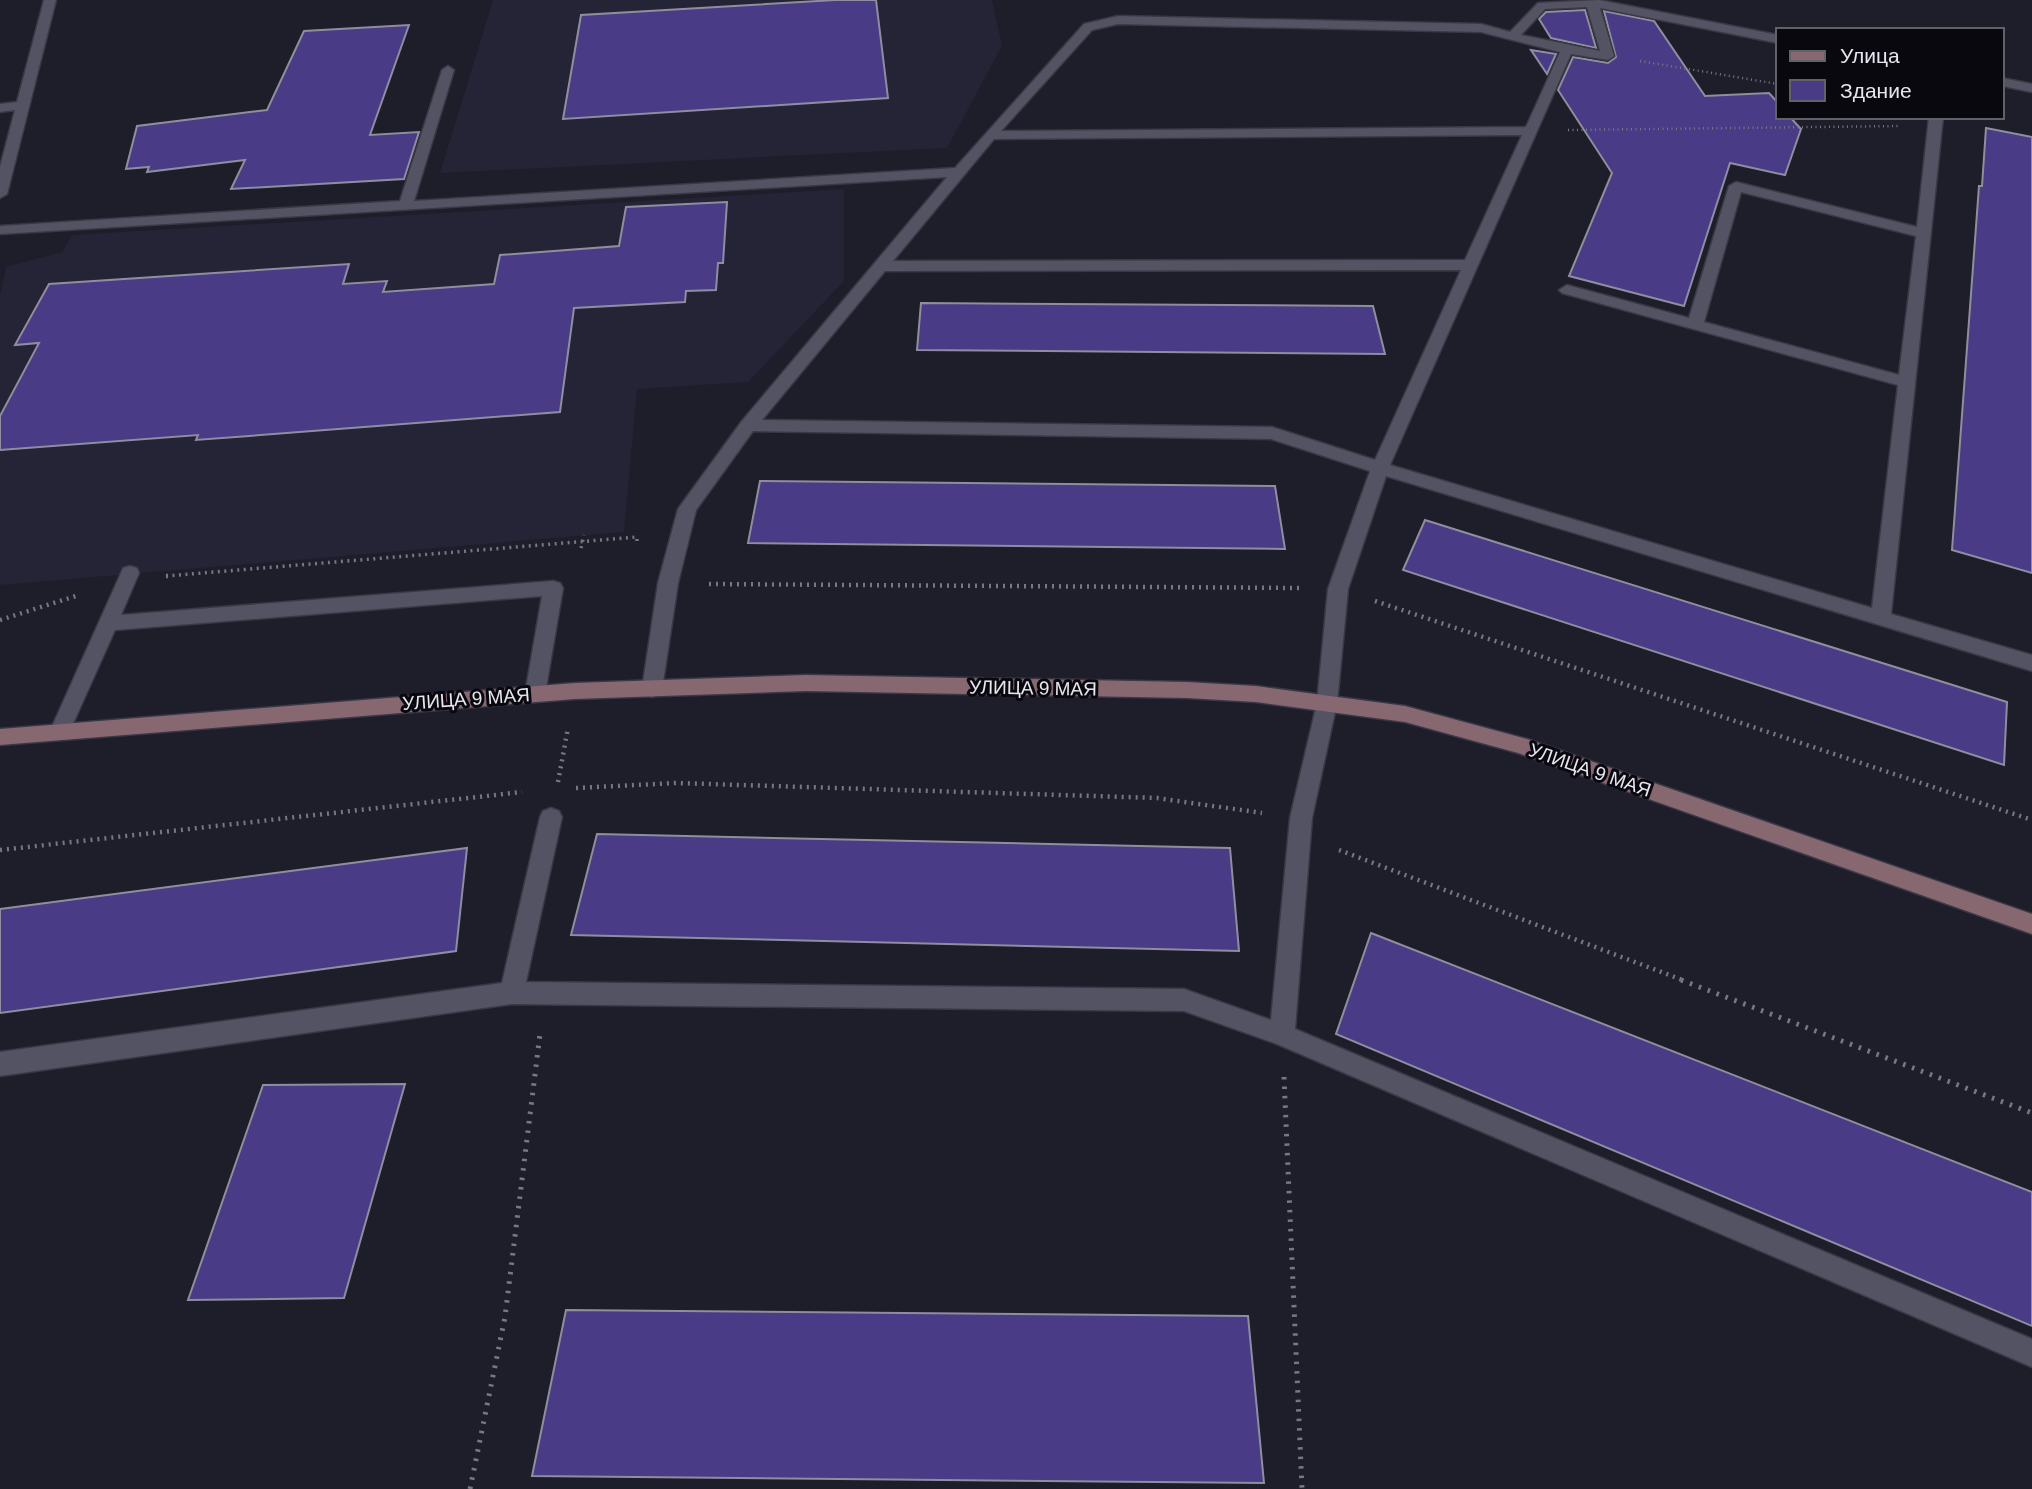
<svg xmlns="http://www.w3.org/2000/svg" width="2032" height="1489" font-family="Helvetica,sans-serif">
	<style>
		.built { fill: #252336 }
		.building { fill: #493b86; stroke: #8f8e9f; stroke-width: 2 }
		.lines { fill: none; stroke-linecap: round; stroke-linejoin: round }
		.lane-casing { stroke: #393844; stroke-width: 3 }
		.secondary-casing { stroke: #393844; stroke-width: 3 }
		.path-far3 { stroke: #787783; stroke-width: 2.5; stroke-dasharray: 1 3.5; stroke-linecap: butt }
		.path-far2 { stroke: #787783; stroke-width: 3.5; stroke-dasharray: 2 4.5; stroke-linecap: butt }
		.path-far1 { stroke: #787783; stroke-width: 4.5; stroke-dasharray: 2 5; stroke-linecap: butt }
		.path { stroke: #787783; stroke-width: 5; stroke-dasharray: 2.5 7; stroke-linecap: butt }
		.lane { fill: #545363; fill-rule: evenodd }
		.secondary { fill: #876770; fill-rule: evenodd }
		.labels { text-anchor: middle; dominant-baseline: central; stroke-width: 6; stroke-linejoin: round; paint-order: stroke }
		.street-label { font-size: 19px; fill: #e7e6f0; stroke: #08080e }
	</style>
	<rect width="100%" height="100%" fill="#1e1d2a"/>
	<!-- built -->
	<path class="built" d="M493,0H992L1002,46L947,148L440,173Z
		M844,189V281L748,382L637,389L624,532L0,585V295L6,267L62,252L72,235Z"/>
	<!-- building -->
	<path class="building" d="M835,0H876L888,98L563,119L581,15Z
		M1585,10L1596,48L1551,38L1539,19L1546,12Z
		M1604,11L1654,21L1705,96L1769,93L1778,103V117H1790L1801,129L1785,175L1730,163L1684,306L1569,276L1612,173L1558,90L1573,57L1608,63L1616,57Z
		M409,25L370,135L419,132L404,179L231,189L245,160L147,172L149,167L126,169L137,126L267,110L304,31Z
		M1531,50L1556,54L1547,74Z
		M1986,128L2032,137V573L1952,550L1979,186H1982Z
		M727,202L723,263H718L716,290L686,291L685,302L574,308L560,412L196,440L198,435L0,450V416L39,343L15,345L49,284L349,264L343,284L387,281L383,292L494,284L500,255L619,246L626,207Z
		M921,303L1373,306L1385,354L917,350Z
		M760,481L1275,486L1285,549L748,543Z
		M1425,520L2007,702L2004,765L1403,570Z
		M597,834L1230,848L1239,951L571,935Z
		M467,848L456,951L0,1013V909Z
		M1371,933L2032,1192V1326L1336,1034Z
		M405,1084L344,1298L188,1300L263,1085Z
		M566,1310L1248,1316L1264,1483L532,1476Z"/>
	<g class="lines">
		<!-- lane casing -->
		<g class="lane-casing">
			<path id="lane" d="M44,0H56L7,194L0,198V167L15,110L0,112V104L17,102Z
				M1599,0L1778,35V43L1600,8L1614,56L1608,60L1571,54L1390,465L1872,608L1898,385L1562,293L1559,290L1567,285L1689,318L1729,186L1736,182L1917,227L1929,117H1943L1891,614L2032,655V671L1386,476L1348,589L1337,703L1312,818L1295,1029L2032,1339V1367L1277,1044L1184,1011L512,1004L0,1076V1052L502,983L540,817L543,811L551,808L559,811L562,817L526,982L1184,989L1271,1020L1290,818L1317,703L1328,589L1370,471L1271,439L753,431L696,510L678,583L662,689L659,695L652,697L645,695L642,689L658,583L678,509L742,421L947,177L0,234V226L400,201L442,70L448,66L454,70L414,201L955,168L1084,24L1118,16L1481,24L1510,32L1538,3ZM1587,7L1600,51L1521,35L1545,9ZM1118,24L1481,32L1560,52L1526,127L1001,131L1092,30ZM1522,135L1465,260L893,261L994,139ZM1741,192L1916,236L1899,375L1704,322ZM1461,270L1375,460L1272,427L762,420L885,271Z
				M2002,78L2032,84V92L2002,86Z
				M130,566L137,568L139,573L121,615L553,581L560,583L563,588L545,694L542,700L535,702L528,700L525,694L542,596L115,630L67,737L60,739L53,737L50,731L121,573L123,568Z"/>
		</g>
		<!-- secondary casing -->
		<g class="secondary-casing">
			<path id="secondary" d="M806,675L1187,682L1256,686L1405,706L1527,739L2032,914V934L1518,753L1405,722L1256,702L1187,698L806,691L575,699L0,745V729L575,683Z"/>
		</g>
		<!-- path-far3 -->
		<path class="path-far3" d="M1640,61L1778,84
			M1568,130L1899,126"/>
		<!-- path-far2 -->
		<path class="path-far2" d="M581,548L584,535
			M166,576L637,537V542"/>
		<!-- path-far1 -->
		<path class="path-far1" d="M166,576H171
			M709,584L1299,588
			M1375,601L2032,820
			M0,620L79,595
			M558,782L568,728
			M576,788L676,783L1157,798L1262,813
			M0,850L522,792
			M1339,850L1685,981"/>
		<!-- path -->
		<path class="path" d="M1681,980L2032,1113
			M1284,1077L1302,1489
			M470,1489L505,1317L540,1034"/>
		<!-- lane -->
		<use href="#lane" class="lane"/>
		<!-- secondary -->
		<use href="#secondary" class="secondary"/>
	</g>
	<g class="labels">
		<!-- street labels -->
		<g class="street-label">
			<text transform="translate(1033 688) rotate(1)">УЛИЦА 9 МАЯ</text>
			<text transform="translate(466 699) rotate(-4)">УЛИЦА 9 МАЯ</text>
			<text transform="translate(1590 770) rotate(19)">УЛИЦА 9 МАЯ</text>
		</g>
	</g>
	<!-- legend -->
	<rect x="1776" y="28" width="228" height="91" fill="#08080e" stroke="#616168" stroke-width="2"/>
	<rect x="1790" y="51" width="35" height="10" fill="#876770" stroke="#616168" stroke-width="2"/>
	<text x="1840" y="63" font-size="21" fill="#e7e6f0">Улица</text>
	<rect x="1790" y="80" width="35" height="21" fill="#493b86" stroke="#616168" stroke-width="2"/>
	<text x="1840" y="98" font-size="21" fill="#e7e6f0">Здание</text>
</svg>
